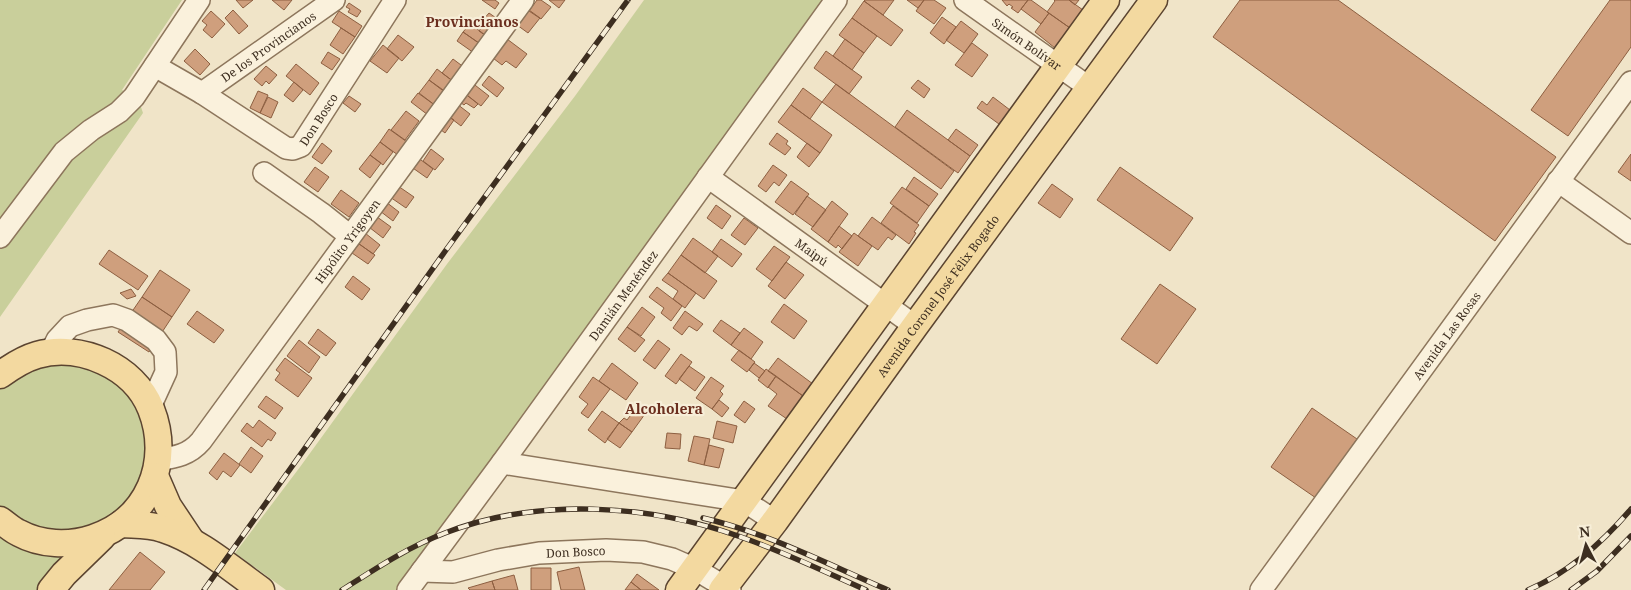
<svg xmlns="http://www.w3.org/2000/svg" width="1631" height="590" font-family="'Noto Serif',serif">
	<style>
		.green { fill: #c9cf9b }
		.building { fill: #cf9f7d; stroke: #8d5f41 }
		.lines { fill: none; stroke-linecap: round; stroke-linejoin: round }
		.minor-casing { stroke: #8d765c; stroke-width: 24 }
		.major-casing { stroke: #5b4430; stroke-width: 29 }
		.minor { stroke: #faf1dc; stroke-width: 21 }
		.major { stroke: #f3d9a0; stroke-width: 26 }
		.rail-casing { stroke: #3d2e20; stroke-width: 5.5 }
		.rail { stroke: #f7eed8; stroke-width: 4; stroke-dasharray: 11; stroke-linecap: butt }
		.labels { text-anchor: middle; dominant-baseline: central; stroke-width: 4.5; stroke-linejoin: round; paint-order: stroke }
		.street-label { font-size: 12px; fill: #3d2e20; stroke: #f7eed8 }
		.neighbourhood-label { font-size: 14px; font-weight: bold; fill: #6b2e1e; stroke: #f7eed8 }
	</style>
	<rect width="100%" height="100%" fill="#f0e4c8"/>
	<!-- green -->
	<path class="green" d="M0,0H182L122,90L139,101L143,113L0,317Z
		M644,0H830L402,590H286L235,553L300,467L447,264L575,96Z
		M46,361L93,365L130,392L149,435L143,481L114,518L73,534L33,530L0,510V385Z
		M0,531L84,546L39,590H0Z"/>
	<!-- building -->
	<path class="building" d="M236,0H253L243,8Z
		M272,0H292L284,10Z
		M482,0H495L499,3L495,9Z
		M537,0H541L551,7L541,19L529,11Z
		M549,0H565L559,8Z
		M865,0H894L883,15L864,1Z
		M907,0H924L918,8Z
		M924,0H934L946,8L934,24L916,11Z
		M1002,0H1028L1018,13L1011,8L1013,7L1009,4L1007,6Z
		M1028,0H1031L1049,13L1041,24L1021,9Z
		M1054,0H1069L1083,10L1070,28L1047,12L1055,1Z
		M1069,0H1079L1075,5Z
		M1240,0H1338L1556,157L1495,241L1213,37Z
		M1610,0H1631V47L1568,136L1531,110Z
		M864,1L903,30L891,46L852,18Z
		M349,3L361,11L357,17L348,12L350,9L346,7Z
		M233,10L248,26L239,34L225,18Z
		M529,10L540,18L528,33L517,25Z
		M211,11L225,24L212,38L203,30L207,25L202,21Z
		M339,11L362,26L355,37L332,22Z
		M489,13L499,20L493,29L482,21Z
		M1049,13L1070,28L1055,48L1035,32Z
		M942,17L956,27L944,44L930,33Z
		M852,18L877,36L864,53L839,35Z
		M961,21L978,34L964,53L946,40Z
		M485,23L492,28L486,36L479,31Z
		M470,24L488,37L482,45L463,32Z
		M341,28L355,37L343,54L330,45Z
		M463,32L480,44L474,53L457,41Z
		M398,35L414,47L402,61L387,49Z
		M503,36L527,54L516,68L506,61L502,65L489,55Z
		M845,39L864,53L852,70L833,56Z
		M972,43L988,55L972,77L955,65Z
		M383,45L399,58L387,73L370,61Z
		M195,49L210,64L200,75L184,61Z
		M826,51L862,77L849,94L814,68Z
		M328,52L340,59L332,70L321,63Z
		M453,59L465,68L454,82L442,73Z
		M296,64L319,83L310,95L286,76Z
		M266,66L277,75L269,84L266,81L262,86L254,79Z
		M437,69L454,82L446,93L429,80Z
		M489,76L504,88L497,97L482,85Z
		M429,80L446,92L436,106L419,93Z
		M918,80L930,89L924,98L911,88Z
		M294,82L303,90L293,102L284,95Z
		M471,82L489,96L481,106L463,92Z
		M836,84L954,171L941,189L822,102Z
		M803,88L822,102L810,119L791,105Z
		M258,91L268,95L260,113L250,108Z
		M463,92L478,104L474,108L466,103L464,105L457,100Z
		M418,93L436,106L428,115L411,102Z
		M349,96L361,104L355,112L343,103Z
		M268,97L278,102L271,118L260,113Z
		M993,97L1010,110L999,124L977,108L982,101L987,105Z
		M457,104L470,114L461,126L448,116Z
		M791,105L832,135L820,153L778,122Z
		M907,110L970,156L958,173L895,127Z
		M406,111L419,121L405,140L391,130Z
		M446,114L454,120L445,133L436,126Z
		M389,129L407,142L398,155L380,142Z
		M956,129L978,145L970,156L948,140Z
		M777,133L788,141L786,144L791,148L785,155L769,144Z
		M380,142L393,152L383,165L370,155Z
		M322,143L332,151L322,164L312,157Z
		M807,143L820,153L809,167L797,157Z
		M431,149L444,159L435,170L423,161Z
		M1631,154V181L1618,172Z
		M370,155L381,163L370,178L359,169Z
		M417,157L433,169L427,178L410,166Z
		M773,165L787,175L779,186L774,182L766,192L758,186Z
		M315,167L329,177L318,192L304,182Z
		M1120,167L1193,218L1170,251L1097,200Z
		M914,177L938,194L929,206L906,189Z
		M791,181L809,194L793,215L775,202Z
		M1052,184L1073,199L1060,218L1038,203Z
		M398,186L414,197L406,208L390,197Z
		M902,187L929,206L917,223L890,203Z
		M341,190L359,203L349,217L331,204Z
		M807,196L826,210L813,227L795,214Z
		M832,201L848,214L828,242L811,229Z
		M386,202L399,212L393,221L380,211Z
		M716,205L731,216L722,229L707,218Z
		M893,206L919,225L914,232L916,233L909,244L881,223Z
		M373,214L391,227L383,238L365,224Z
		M872,217L896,235L892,240L888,237L878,250L858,236Z
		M744,218L758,228L745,245L731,235Z
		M839,226L852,236L842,249L838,245L836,248L828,242Z
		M365,233L380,245L373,254L358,243Z
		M854,233L872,246L858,266L839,252Z
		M693,238L718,256L705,273L681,255Z
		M721,239L742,254L732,267L712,252Z
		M359,244L375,255L368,264L352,253Z
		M774,246L790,257L772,281L756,269Z
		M109,250L148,276L138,290L99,264Z
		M681,255L717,281L704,299L668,273Z
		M786,262L804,275L785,299L768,286Z
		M160,270L190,290L172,317L142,297Z
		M668,273L696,293L685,308L673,299L678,291L662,280Z
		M353,276L370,289L362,300L345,287Z
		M1160,284L1196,309L1157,364L1121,339Z
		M657,287L682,306L671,321L661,313L664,308L649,297Z
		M131,289L136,296L127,299L120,293Z
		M142,297L172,317L149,352L118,332Z
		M784,304L807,321L794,339L771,322Z
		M642,307L655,317L641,336L627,327Z
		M197,311L224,330L214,343L187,324Z
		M685,311L703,324L697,331L689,326L682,335L673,328Z
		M721,320L740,333L731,345L713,331Z
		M627,327L645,340L635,352L618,339Z
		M744,328L763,342L751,359L731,345Z
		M318,329L336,343L326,356L308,343Z
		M299,340L320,357L309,373L287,356Z
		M658,340L670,349L655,369L643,360Z
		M739,350L755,362L747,372L731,360Z
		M681,354L692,362L676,384L665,376Z
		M285,358L312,378L298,397L275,380L280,373L276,370Z
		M778,358L813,384L803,396L768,371Z
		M612,363L638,383L626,400L599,381Z
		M754,363L765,371L759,378L749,370Z
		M689,366L705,377L695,391L679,379Z
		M766,369L776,376L768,388L758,380Z
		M776,376L803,396L787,419L768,406L777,394L768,387Z
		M593,377L610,389L588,418L581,413L588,404L579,397Z
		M711,377L724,386L720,391L723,394L712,409L696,398Z
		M266,396L283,408L275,419L258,407Z
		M719,400L729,408L722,417L712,409Z
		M744,401L755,409L745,423L734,415Z
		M637,407L645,414L632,432L619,423L624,418L627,420Z
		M1312,408L1357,439L1316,498L1271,467Z
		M602,411L619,423L605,443L588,430Z
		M259,420L276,433L271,441L268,439L262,447L241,431L247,423L253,428Z
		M717,421L737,426L733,443L713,438Z
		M619,423L632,432L620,448L607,439Z
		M667,433L681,434L680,449L665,448Z
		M694,436L710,439L704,465L688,461Z
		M709,445L724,449L719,468L704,465Z
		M251,447L263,456L251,473L239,464Z
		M224,453L240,465L231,477L223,471L217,480L209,473Z
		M140,552L165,572L150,590H109Z
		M579,567L585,590H561L557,572Z
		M531,568H551V590H531Z
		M637,574L659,590H641L631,582Z
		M514,575L518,590H495L492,581Z
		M492,581L495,590H470L468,588Z
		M631,582L641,590H625Z"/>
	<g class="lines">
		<!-- minor casing -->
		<g class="minor-casing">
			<g id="minor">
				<path id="s1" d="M965,0L1090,88"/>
				<path id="s2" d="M155,66L202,93L286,148L293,149L301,146L395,0"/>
				<path id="s3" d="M202,93L334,0"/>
				<path d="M264,173L321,213L350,236"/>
				<path id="s4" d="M708,177L915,326"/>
				<path d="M1558,181L1631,233"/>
				<path d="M0,237L64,152L91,130L119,112L134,97L199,0"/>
				<path d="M50,354L57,340L70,326L87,320L113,315L127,320L156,340L165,352L166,372L150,407"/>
				<path id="s5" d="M158,460C176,457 189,455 201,441L523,0"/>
				<path d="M502,463L744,501L775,521"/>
				<path id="s6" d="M422,571L453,572L498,560L539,553L606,550L643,552L672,559L695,569L730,590"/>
				<path id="s7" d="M408,590L502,463L836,0"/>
				<path id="s8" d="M1261,590L1631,82"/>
			</g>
		</g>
		<!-- major casing -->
		<g class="major-casing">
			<g id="major">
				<path d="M0,375C11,367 23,359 37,355C80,343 134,366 151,409C172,462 148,520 93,538C69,546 41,545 19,533C12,530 6,524 0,520"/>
				<path d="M155,476L168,506L190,539"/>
				<path d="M121,524C135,525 150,524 163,529C200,541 230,568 261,590"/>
				<path d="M51,590L64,574L102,537"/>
				<path d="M679,590L1106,0"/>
				<path id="s9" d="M722,590L775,521L915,326L1154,0"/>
			</g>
		</g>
		<!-- minor -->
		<use href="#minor" class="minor"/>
		<!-- major -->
		<use href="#major" class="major"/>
		<!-- rail casing -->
		<g class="rail-casing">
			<path id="rail" d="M703,518C768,533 827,564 888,590
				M204,590L446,250L628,0
				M342,590C375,569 408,547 445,533C537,497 649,504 741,537C784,552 825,572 866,590
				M1528,590C1568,573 1603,542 1631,509
				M1571,590L1597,571L1631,536"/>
		</g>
		<!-- rail -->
		<use href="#rail" class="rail"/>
	</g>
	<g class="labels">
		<!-- street labels -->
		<g class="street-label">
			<text stroke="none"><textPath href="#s1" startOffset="76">Simón Bolívar</textPath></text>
			<text stroke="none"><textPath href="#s3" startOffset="81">De los Provincianos</textPath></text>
			<text stroke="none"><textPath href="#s2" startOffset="202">Don Bosco</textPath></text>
			<text stroke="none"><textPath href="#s5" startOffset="296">Hipólito Yrigoyen</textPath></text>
			<text stroke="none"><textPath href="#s4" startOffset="128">Maipú</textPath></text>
			<text stroke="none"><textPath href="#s9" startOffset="365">Avenida Coronel José Félix Bogado</textPath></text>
			<text stroke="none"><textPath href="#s7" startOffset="365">Damián Menéndez</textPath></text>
			<text stroke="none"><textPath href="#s8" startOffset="315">Avenida Las Rosas</textPath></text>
			<text stroke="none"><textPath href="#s6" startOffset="156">Don Bosco</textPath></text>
		</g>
		<!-- neighbourhood labels -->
		<g class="neighbourhood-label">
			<text x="472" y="21">Provincianos</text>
			<text x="664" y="408">Alcoholera</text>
		</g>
	</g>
	<!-- north arrow -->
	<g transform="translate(1586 545) rotate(354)" stroke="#f7eed8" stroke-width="4" paint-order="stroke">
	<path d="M0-4L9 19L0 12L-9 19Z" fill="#3d2e20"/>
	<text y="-8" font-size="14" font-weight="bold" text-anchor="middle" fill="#3d2e20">N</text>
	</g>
</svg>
